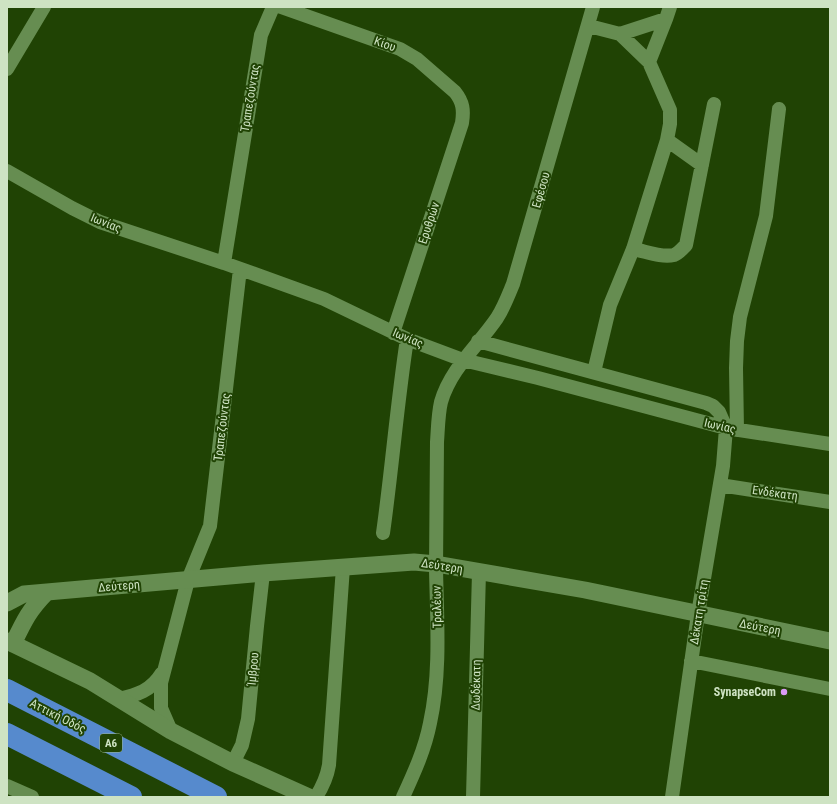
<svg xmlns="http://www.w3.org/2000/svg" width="837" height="804" font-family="'Roboto Condensed',sans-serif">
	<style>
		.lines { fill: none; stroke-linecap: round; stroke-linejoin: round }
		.minor { stroke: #668d51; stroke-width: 14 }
		.tertiary { stroke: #668d51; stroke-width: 17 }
		.motorway { stroke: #568acd; stroke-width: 22 }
		.poi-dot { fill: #da9af6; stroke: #204304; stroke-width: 1.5 }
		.labels { text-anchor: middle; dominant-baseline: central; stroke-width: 4; stroke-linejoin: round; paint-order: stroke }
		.shield { fill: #204304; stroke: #9ab38a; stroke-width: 1 }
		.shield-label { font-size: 11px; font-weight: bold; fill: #cee3c3 }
		.street-label { font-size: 12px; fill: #cee3c3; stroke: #204304 }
		.poi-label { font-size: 12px; font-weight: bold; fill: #cee3c3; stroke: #204304; text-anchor: end }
	</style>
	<rect width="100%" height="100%" fill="#204304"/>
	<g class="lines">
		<!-- minor -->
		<path class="minor" d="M281,7L400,49L417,59L455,92C463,102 464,110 462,123L393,333
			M589,26L620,34L649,62L670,110V124L667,140L633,249L610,305L594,372
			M620,34L666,19L670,7
			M649,62L666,19
			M7,69L44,7
			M667,140L702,165
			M7,171L72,208L100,222L224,263L324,299L407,339L463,360L538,378L726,428L830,444
			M633,249C645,251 661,258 674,255C679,253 682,249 686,245L714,104
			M224,263L261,35L273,7
			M478,341L706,403L713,406L719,412L726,428L723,466L698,614L672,797
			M737,430L736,368L737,341L740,317L766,216L779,109
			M720,485L830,502
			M383,533C392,469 397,404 407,339
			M691,661L830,689
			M118,699C137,695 151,691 162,673
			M171,731L161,708V683L188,580L210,526L240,269
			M233,763L242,745L248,719L257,626L263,573
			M7,786L32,797
			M316,797C323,786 327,777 329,765L343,567
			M403,797C414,773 425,749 430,723C441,673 437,620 436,569C436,527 437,485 437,442C438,429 438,415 441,402C451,368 478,346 497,318C504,307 508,296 513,284L593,7
			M473,797L479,572"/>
		<!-- tertiary -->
		<path class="tertiary" d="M7,603L24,594L47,592L263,573L414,562L436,564L585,590L830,641
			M7,641L90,681L171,731L233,763L309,797
			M13,644C24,621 29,610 47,592"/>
		<!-- motorway -->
		<path class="motorway" d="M7,690L216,797
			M7,734L131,797"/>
	</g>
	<!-- markers -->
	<circle class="poi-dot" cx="784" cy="692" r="4"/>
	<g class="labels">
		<!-- shield labels -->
		<rect class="shield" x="100" y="734" width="22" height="18" rx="3"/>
		<g class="shield-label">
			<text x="111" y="743">Α6</text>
		</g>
		<!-- street labels -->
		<g class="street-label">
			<text transform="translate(385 44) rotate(20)">Κίου</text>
			<text transform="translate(250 98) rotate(-81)">Τραπεζούντας</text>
			<text transform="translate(541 190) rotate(-74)">Εφέσου</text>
			<text transform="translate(106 223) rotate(22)">Ιωνίας</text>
			<text transform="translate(429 223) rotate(-72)">Ερυθρών</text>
			<text transform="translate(408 338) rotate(23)">Ιωνίας</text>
			<text transform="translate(720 426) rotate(13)">Ιωνίας</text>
			<text transform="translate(222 427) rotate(-83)">Τραπεζούντας</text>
			<text transform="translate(775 493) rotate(8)">Ενδέκατη</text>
			<text transform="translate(442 566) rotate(9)">Δεύτερη</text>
			<text transform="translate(119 586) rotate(-5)">Δεύτερη</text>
			<text transform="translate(437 607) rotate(-91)">Τραλέων</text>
			<text transform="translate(699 612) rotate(-81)">Δέκατη τρίτη</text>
			<text transform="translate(760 627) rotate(11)">Δεύτερη</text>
			<text transform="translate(253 669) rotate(-85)">Ίμβρου</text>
			<text transform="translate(476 685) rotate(-89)">Δωδέκατη</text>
			<text transform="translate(58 716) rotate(27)">Αττική Οδός</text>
		</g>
		<!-- poi labels -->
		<g class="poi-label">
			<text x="776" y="692">SynapseCom</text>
		</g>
	</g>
	<!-- border -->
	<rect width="837" height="804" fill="none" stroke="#cee3c3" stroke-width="16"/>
</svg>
